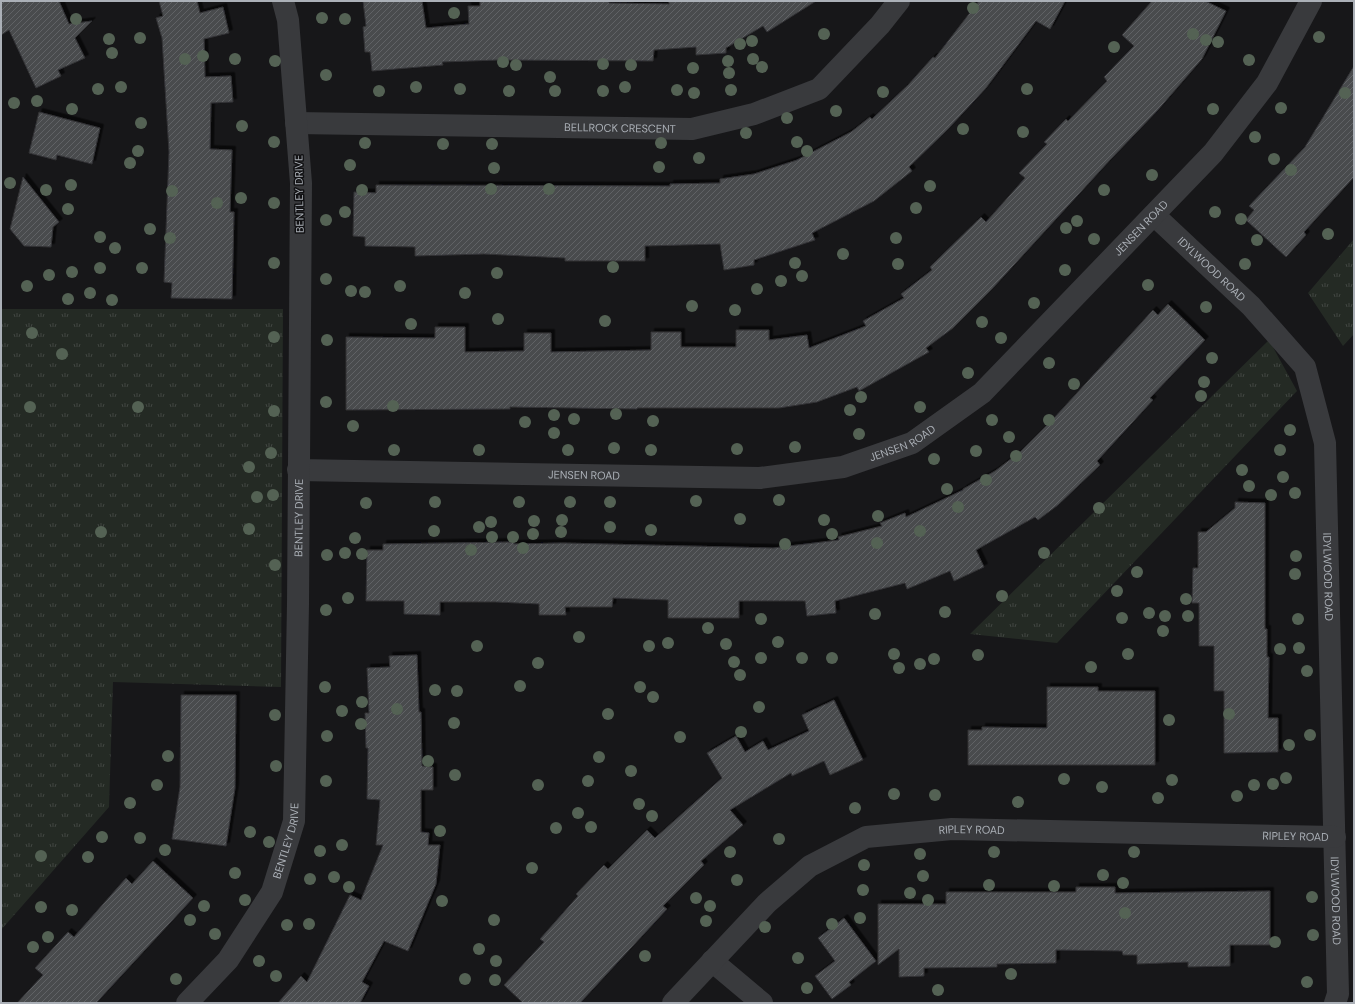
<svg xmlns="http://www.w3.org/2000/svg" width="1355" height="1004" font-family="'DM Sans',sans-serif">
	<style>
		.grass { fill: url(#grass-tufts) }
		.building { fill: url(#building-hatch); stroke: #323235; filter: url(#shadow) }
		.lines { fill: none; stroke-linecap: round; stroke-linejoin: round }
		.minor { stroke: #393a3d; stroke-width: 22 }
		.tree { fill: #546254 }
		.labels { text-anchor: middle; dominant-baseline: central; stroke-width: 3; stroke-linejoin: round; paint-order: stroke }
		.street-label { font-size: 11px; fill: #abb0b7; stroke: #121214 }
	</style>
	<defs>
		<pattern id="grass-tufts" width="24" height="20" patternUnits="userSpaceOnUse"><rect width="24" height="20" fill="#242a24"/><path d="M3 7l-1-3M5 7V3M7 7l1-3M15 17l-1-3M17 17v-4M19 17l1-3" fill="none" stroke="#414642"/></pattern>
		<pattern id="building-hatch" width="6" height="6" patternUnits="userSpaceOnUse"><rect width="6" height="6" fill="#494b4e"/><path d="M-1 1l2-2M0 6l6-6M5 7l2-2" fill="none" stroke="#616265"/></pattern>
		<filter id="shadow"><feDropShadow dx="3.5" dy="-3.5" stdDeviation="0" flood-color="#0009"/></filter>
	</defs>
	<rect width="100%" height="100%" fill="#171719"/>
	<!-- grass -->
	<path class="grass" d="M1354,239V334L1343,346L1308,293Z
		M1,309H283L281,687L113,682L109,807L1,930Z
		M1269,340L1297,391L1057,643L970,634Z"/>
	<!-- building -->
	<path class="building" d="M1,1H59L69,24L92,21L75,38L85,58L58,70L61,76L36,88L9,30L1,35Z
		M159,1H197L200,13L223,7L229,33L204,39L205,77L231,76L233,102L211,103L210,149L232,150L230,212H234L232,299L171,298L172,283L164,282L169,152L162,38L156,18L163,16Z
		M363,1H422L426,28L469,24L468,6H480V1H609V3L669,4V1H816L767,32L763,26L726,48V53L696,55V47L654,50L653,61L498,60L442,62L443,65L372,71L370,52H365L363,27L366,26Z
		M979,1H1065L1050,29L1036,21L986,88L948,129L909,167L912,171L874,201L812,233L815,240L754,260V265L724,270L720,244L645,246V261H565V258L484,254L415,256V247L365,246V237L353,236L354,192L376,193V185L670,186V184L720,183V179L754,174L797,160L851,132L870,117L872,119L908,85L933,57L935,58Z
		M1152,1H1205L1226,11L1202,59L1157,111L1110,160L992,289L953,328L926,348L929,352L859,391L857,387L817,402L779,408H637V409L510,407V409L346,410V337L435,338V327H465V352L524,351V333H551V352L651,350V332H681V347H736V330H769V340L807,335L809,348L866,326L863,321L904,298L901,294L932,270L930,267L981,217L986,222L1025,178L1019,173L1047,144L1044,142L1066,119L1068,121L1107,81L1104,77L1134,46L1122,35Z
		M1354,66V177L1304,232L1306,235L1286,257L1246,220L1254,210L1249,206L1305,147Z
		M39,112L100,128L92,164L57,155L56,160L29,153Z
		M23,177L59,222L53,227L51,247L24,246L10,229Z
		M1168,304L1205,340L1150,398L1153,400L1097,461L1100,465L1058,505L1038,520L1035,517L976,550L984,567L954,581L950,571L907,589L905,583L835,601L836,613L807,616L805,601H739V618H668V600L613,598L612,607H565L566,615H539V604L496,602H440V615L404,614V601H366L367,550H383V544L514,542V544L563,543L773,548L839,540L838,537L882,526L880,523L905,513L906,517L963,490V489L995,471L1020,452L1054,418L1153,310L1158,315Z
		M1235,502L1265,503V629H1267V657H1269L1268,718H1278V752L1224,753V691H1214V646H1199V603H1192L1193,568H1198V532H1206L1235,508Z
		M417,655L419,712H421L422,766L433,767V790H421V832L429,833L428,845H440L436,884L408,951L384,941L362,982L369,986L360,1003H278L301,976L307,982L350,895L361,900L383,845H376L380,800L367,799L368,748H366L365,713H369L367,668L390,667L389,656Z
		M1047,687H1098V691H1155V765H968V730H982V727L1047,728Z
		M181,695H236L235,788L226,846L172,839L180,787Z
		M834,700L863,760L830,775L824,761L792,776L791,773L730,810L743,825L701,861L704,865L663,906L667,909L580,1003H523L504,985L544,942L540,939L578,896L576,894L604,865L608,869L647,830L655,838L722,778L707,753L736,736L745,752L763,741L768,750L809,731L802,715Z
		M153,861L193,898L96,1003H17L43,975L35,968L68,932L74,937L126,878L132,884Z
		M1076,887H1115V893L1270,891V945H1230V966L1188,967V962L1137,964V955H1123L1122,951L1056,950V963L997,964V967L924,968V976L899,977V949L878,965V904H946V892H1076Z
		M844,918L876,961L849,982L851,985L832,999L815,976L835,961L818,938Z"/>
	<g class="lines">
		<!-- minor -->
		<g class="minor">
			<path id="s1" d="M296,123L692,129L754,114L819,89L880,25L899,1"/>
			<path id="s2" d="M1154,215L1251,306L1305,367L1325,443L1338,994L1335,1003"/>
			<path id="s3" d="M298,470L760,478L843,467L912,443L982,393L1213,153L1267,83L1311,1"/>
			<path d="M712,961L762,1003"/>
			<path id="s4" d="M187,1003L228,960L272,892L294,821L298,604L301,183L288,20L283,1"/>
			<path id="s5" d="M673,1003L767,903L810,866L866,837L952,829L1335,837"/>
		</g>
	</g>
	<!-- trees -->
	<g class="tree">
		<circle cx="973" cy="8" r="6"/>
		<circle cx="454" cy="13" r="6"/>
		<circle cx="322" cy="18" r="6"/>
		<circle cx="76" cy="19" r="6"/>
		<circle cx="345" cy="19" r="6"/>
		<circle cx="824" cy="34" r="6"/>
		<circle cx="1193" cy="34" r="6"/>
		<circle cx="1319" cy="37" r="6"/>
		<circle cx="140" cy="38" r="6"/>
		<circle cx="109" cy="39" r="6"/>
		<circle cx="1206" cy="40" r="6"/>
		<circle cx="752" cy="41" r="6"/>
		<circle cx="1218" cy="42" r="6"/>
		<circle cx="740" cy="44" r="6"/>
		<circle cx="1114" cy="47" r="6"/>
		<circle cx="112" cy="53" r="6"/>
		<circle cx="203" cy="56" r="6"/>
		<circle cx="185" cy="59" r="6"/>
		<circle cx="235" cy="59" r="6"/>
		<circle cx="753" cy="59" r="6"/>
		<circle cx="1249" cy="60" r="6"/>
		<circle cx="275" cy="61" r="6"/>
		<circle cx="728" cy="61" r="6"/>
		<circle cx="503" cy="62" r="6"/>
		<circle cx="603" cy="64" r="6"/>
		<circle cx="516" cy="65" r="6"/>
		<circle cx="631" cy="65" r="6"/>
		<circle cx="762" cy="67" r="6"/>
		<circle cx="693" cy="68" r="6"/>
		<circle cx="729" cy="73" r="6"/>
		<circle cx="326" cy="75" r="6"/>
		<circle cx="550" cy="77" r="6"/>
		<circle cx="121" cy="87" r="6"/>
		<circle cx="416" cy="87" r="6"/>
		<circle cx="625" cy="87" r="6"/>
		<circle cx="98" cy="89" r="6"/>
		<circle cx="460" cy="89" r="6"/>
		<circle cx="1027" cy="89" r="6"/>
		<circle cx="677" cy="90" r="6"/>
		<circle cx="731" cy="90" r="6"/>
		<circle cx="379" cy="91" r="6"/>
		<circle cx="509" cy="91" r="6"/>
		<circle cx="555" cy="91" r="6"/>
		<circle cx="603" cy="91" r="6"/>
		<circle cx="883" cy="92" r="6"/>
		<circle cx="694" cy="93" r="6"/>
		<circle cx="1345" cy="93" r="6"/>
		<circle cx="37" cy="101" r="6"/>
		<circle cx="14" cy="103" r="6"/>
		<circle cx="1281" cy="108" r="6"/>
		<circle cx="72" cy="109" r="6"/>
		<circle cx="1213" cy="109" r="6"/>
		<circle cx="836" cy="111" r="6"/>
		<circle cx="787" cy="118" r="6"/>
		<circle cx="141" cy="123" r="6"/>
		<circle cx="242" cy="126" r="6"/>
		<circle cx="963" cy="129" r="6"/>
		<circle cx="1023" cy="132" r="6"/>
		<circle cx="746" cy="133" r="6"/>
		<circle cx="1255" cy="137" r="6"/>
		<circle cx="274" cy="142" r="6"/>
		<circle cx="797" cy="142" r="6"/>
		<circle cx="365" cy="143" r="6"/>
		<circle cx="661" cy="143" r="6"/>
		<circle cx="443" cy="144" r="6"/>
		<circle cx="492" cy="144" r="6"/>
		<circle cx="138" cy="151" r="6"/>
		<circle cx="807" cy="151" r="6"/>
		<circle cx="699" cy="158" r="6"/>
		<circle cx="1274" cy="159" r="6"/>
		<circle cx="130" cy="163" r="6"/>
		<circle cx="350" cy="165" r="6"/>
		<circle cx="659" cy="167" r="6"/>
		<circle cx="494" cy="168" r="6"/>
		<circle cx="1291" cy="170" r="6"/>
		<circle cx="1152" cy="175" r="6"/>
		<circle cx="10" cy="183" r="6"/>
		<circle cx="71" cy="185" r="6"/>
		<circle cx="930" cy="186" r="6"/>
		<circle cx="491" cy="189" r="6"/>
		<circle cx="549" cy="189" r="6"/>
		<circle cx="46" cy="190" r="6"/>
		<circle cx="362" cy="190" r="6"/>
		<circle cx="1104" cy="190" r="6"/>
		<circle cx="172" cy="191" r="6"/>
		<circle cx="241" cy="198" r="6"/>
		<circle cx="217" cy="203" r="6"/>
		<circle cx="274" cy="203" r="6"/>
		<circle cx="916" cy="208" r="6"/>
		<circle cx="68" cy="209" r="6"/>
		<circle cx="345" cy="212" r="6"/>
		<circle cx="1215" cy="212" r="6"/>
		<circle cx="1241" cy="219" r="6"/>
		<circle cx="326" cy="220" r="6"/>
		<circle cx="1077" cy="221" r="6"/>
		<circle cx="1066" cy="228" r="6"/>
		<circle cx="150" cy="229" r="6"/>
		<circle cx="1328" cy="234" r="6"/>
		<circle cx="100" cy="237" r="6"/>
		<circle cx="170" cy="238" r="6"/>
		<circle cx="896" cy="238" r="6"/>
		<circle cx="1094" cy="239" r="6"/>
		<circle cx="1257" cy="240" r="6"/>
		<circle cx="115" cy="248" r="6"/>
		<circle cx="843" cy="254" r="6"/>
		<circle cx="274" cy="263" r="6"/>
		<circle cx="795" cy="263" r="6"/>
		<circle cx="898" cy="264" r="6"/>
		<circle cx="1245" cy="264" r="6"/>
		<circle cx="613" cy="267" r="6"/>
		<circle cx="100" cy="268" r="6"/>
		<circle cx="142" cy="268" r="6"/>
		<circle cx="1065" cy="270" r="6"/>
		<circle cx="72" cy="272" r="6"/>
		<circle cx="497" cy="273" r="6"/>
		<circle cx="49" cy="275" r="6"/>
		<circle cx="802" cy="276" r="6"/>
		<circle cx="326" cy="279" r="6"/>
		<circle cx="781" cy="281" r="6"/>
		<circle cx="1148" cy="285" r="6"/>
		<circle cx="27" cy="286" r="6"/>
		<circle cx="400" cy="286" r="6"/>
		<circle cx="757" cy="289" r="6"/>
		<circle cx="351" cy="291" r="6"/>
		<circle cx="365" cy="292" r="6"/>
		<circle cx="90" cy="293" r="6"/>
		<circle cx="465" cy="293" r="6"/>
		<circle cx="68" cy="299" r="6"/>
		<circle cx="112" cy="300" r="6"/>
		<circle cx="1034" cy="303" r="6"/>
		<circle cx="692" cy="306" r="6"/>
		<circle cx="1206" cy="307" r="6"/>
		<circle cx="735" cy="310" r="6"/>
		<circle cx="498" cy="319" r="6"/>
		<circle cx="605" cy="321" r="6"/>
		<circle cx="982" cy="322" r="6"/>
		<circle cx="411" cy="324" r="6"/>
		<circle cx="32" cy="333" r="6"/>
		<circle cx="274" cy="337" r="6"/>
		<circle cx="1001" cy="338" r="6"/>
		<circle cx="327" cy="340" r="6"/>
		<circle cx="62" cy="354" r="6"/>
		<circle cx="1212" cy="358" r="6"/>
		<circle cx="1049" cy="363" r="6"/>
		<circle cx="968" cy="373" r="6"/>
		<circle cx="1204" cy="382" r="6"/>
		<circle cx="1074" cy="384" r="6"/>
		<circle cx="1201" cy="396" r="6"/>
		<circle cx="861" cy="397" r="6"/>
		<circle cx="326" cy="402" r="6"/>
		<circle cx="393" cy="406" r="6"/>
		<circle cx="30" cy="407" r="6"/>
		<circle cx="138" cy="407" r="6"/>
		<circle cx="920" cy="407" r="6"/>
		<circle cx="850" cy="410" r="6"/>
		<circle cx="274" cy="411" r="6"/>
		<circle cx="616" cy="414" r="6"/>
		<circle cx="554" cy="415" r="6"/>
		<circle cx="574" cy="419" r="6"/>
		<circle cx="992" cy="420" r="6"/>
		<circle cx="1049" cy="420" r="6"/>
		<circle cx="653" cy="421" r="6"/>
		<circle cx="525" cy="422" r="6"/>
		<circle cx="353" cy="426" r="6"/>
		<circle cx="1290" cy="430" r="6"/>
		<circle cx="554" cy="433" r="6"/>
		<circle cx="859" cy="434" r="6"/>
		<circle cx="1009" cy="437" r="6"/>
		<circle cx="795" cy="447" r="6"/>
		<circle cx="614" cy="448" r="6"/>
		<circle cx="737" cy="449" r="6"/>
		<circle cx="394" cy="450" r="6"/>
		<circle cx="479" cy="450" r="6"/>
		<circle cx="568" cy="450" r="6"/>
		<circle cx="651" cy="450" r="6"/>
		<circle cx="1280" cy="450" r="6"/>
		<circle cx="976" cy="451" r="6"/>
		<circle cx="271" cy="453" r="6"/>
		<circle cx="1016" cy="456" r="6"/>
		<circle cx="934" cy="459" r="6"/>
		<circle cx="249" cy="467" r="6"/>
		<circle cx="1242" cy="470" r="6"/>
		<circle cx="1283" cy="477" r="6"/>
		<circle cx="986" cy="480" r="6"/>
		<circle cx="1249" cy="486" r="6"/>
		<circle cx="947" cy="489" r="6"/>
		<circle cx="1295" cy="493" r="6"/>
		<circle cx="273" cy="495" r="6"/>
		<circle cx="1271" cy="495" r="6"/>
		<circle cx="257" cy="497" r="6"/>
		<circle cx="779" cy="500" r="6"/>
		<circle cx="696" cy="501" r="6"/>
		<circle cx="435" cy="502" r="6"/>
		<circle cx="519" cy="502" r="6"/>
		<circle cx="570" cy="502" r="6"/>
		<circle cx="610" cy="502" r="6"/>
		<circle cx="366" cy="503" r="6"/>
		<circle cx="958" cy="507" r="6"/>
		<circle cx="1099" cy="508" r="6"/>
		<circle cx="878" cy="516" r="6"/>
		<circle cx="740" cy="519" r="6"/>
		<circle cx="562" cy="520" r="6"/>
		<circle cx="824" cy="520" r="6"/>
		<circle cx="534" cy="521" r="6"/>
		<circle cx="491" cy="522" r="6"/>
		<circle cx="479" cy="527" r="6"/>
		<circle cx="610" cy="527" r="6"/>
		<circle cx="249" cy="529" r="6"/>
		<circle cx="651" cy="530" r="6"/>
		<circle cx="434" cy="531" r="6"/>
		<circle cx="920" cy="531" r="6"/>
		<circle cx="101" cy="532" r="6"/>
		<circle cx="561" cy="532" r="6"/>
		<circle cx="533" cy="534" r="6"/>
		<circle cx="832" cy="534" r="6"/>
		<circle cx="492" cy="537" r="6"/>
		<circle cx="513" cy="537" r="6"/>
		<circle cx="355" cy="538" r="6"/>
		<circle cx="877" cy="543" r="6"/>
		<circle cx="785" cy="544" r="6"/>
		<circle cx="523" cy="548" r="6"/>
		<circle cx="471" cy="550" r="6"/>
		<circle cx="345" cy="553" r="6"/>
		<circle cx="1044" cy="553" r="6"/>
		<circle cx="362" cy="554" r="6"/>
		<circle cx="327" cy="555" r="6"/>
		<circle cx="1296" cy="556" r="6"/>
		<circle cx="275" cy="565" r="6"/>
		<circle cx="1137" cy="572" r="6"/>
		<circle cx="1295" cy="574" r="6"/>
		<circle cx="1117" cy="591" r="6"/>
		<circle cx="1002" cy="596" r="6"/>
		<circle cx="348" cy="598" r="6"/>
		<circle cx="1186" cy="599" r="6"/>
		<circle cx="326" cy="610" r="6"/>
		<circle cx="945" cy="612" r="6"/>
		<circle cx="1149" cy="613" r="6"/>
		<circle cx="875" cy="614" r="6"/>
		<circle cx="1165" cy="616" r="6"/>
		<circle cx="1188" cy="616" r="6"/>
		<circle cx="1122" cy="618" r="6"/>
		<circle cx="761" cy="619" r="6"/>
		<circle cx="1298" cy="619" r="6"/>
		<circle cx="708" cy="628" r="6"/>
		<circle cx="1163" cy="631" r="6"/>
		<circle cx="579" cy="637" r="6"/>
		<circle cx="778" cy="642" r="6"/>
		<circle cx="668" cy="643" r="6"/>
		<circle cx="726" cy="644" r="6"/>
		<circle cx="477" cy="646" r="6"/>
		<circle cx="649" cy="646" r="6"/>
		<circle cx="1299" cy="648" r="6"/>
		<circle cx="1280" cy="649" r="6"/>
		<circle cx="894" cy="654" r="6"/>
		<circle cx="1128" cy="654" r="6"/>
		<circle cx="978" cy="655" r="6"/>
		<circle cx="761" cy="658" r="6"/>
		<circle cx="802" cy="658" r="6"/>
		<circle cx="832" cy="658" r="6"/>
		<circle cx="934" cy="659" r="6"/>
		<circle cx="734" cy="662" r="6"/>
		<circle cx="538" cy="663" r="6"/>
		<circle cx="920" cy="664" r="6"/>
		<circle cx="1091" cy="667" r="6"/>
		<circle cx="899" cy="668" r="6"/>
		<circle cx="1307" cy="671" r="6"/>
		<circle cx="740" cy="675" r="6"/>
		<circle cx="520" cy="686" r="6"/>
		<circle cx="325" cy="687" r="6"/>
		<circle cx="640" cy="687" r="6"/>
		<circle cx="435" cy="690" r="6"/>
		<circle cx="457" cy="691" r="6"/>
		<circle cx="653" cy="697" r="6"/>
		<circle cx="362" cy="702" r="6"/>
		<circle cx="759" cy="707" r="6"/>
		<circle cx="397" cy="709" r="6"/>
		<circle cx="342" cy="711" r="6"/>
		<circle cx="608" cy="714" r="6"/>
		<circle cx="1229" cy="714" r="6"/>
		<circle cx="275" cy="715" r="6"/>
		<circle cx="1169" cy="720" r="6"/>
		<circle cx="454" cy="723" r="6"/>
		<circle cx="361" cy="724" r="6"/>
		<circle cx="741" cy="732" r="6"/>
		<circle cx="1310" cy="735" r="6"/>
		<circle cx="327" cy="736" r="6"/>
		<circle cx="680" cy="737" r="6"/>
		<circle cx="1289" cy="745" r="6"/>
		<circle cx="168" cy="756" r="6"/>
		<circle cx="599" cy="757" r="6"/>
		<circle cx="428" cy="761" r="6"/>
		<circle cx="276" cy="766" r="6"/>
		<circle cx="631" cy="771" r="6"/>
		<circle cx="455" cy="775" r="6"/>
		<circle cx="1286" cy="778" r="6"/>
		<circle cx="1064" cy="779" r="6"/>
		<circle cx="1172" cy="780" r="6"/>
		<circle cx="326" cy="781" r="6"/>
		<circle cx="588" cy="781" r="6"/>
		<circle cx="1273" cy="784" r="6"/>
		<circle cx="157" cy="785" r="6"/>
		<circle cx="538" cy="785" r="6"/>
		<circle cx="1254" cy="785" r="6"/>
		<circle cx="1102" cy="787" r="6"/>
		<circle cx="894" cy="794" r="6"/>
		<circle cx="935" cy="795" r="6"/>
		<circle cx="1237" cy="796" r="6"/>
		<circle cx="1158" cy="798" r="6"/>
		<circle cx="1018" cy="802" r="6"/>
		<circle cx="130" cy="803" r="6"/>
		<circle cx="639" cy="804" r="6"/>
		<circle cx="855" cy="808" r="6"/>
		<circle cx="578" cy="813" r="6"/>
		<circle cx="652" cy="816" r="6"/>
		<circle cx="591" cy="827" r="6"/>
		<circle cx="556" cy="828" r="6"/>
		<circle cx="440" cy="831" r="6"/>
		<circle cx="250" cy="832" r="6"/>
		<circle cx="102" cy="837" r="6"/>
		<circle cx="140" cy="838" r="6"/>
		<circle cx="779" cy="839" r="6"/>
		<circle cx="269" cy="842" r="6"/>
		<circle cx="342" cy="845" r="6"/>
		<circle cx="165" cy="850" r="6"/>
		<circle cx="320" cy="851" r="6"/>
		<circle cx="730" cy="852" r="6"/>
		<circle cx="994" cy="852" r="6"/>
		<circle cx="1134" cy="852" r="6"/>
		<circle cx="920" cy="854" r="6"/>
		<circle cx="41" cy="856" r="6"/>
		<circle cx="88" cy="857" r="6"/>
		<circle cx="864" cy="865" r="6"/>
		<circle cx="532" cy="868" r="6"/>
		<circle cx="235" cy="873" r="6"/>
		<circle cx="1103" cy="875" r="6"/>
		<circle cx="923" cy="876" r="6"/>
		<circle cx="334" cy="877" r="6"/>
		<circle cx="310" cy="879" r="6"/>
		<circle cx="737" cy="880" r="6"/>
		<circle cx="1123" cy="883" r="6"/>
		<circle cx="989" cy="885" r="6"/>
		<circle cx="1054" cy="886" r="6"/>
		<circle cx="349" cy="887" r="6"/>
		<circle cx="863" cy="890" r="6"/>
		<circle cx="910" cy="893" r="6"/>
		<circle cx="1312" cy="897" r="6"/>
		<circle cx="696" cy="898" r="6"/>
		<circle cx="245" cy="900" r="6"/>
		<circle cx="928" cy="900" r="6"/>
		<circle cx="442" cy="901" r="6"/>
		<circle cx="204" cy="906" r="6"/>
		<circle cx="710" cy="906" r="6"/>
		<circle cx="41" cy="907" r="6"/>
		<circle cx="72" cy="910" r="6"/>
		<circle cx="1125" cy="913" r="6"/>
		<circle cx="860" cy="918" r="6"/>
		<circle cx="190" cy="920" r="6"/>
		<circle cx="494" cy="920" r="6"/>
		<circle cx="706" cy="921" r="6"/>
		<circle cx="309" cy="924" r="6"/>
		<circle cx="832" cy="924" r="6"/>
		<circle cx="287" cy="925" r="6"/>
		<circle cx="765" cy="927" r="6"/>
		<circle cx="215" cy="934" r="6"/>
		<circle cx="1313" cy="935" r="6"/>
		<circle cx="48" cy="937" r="6"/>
		<circle cx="1275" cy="942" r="6"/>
		<circle cx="33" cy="947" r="6"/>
		<circle cx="479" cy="949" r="6"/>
		<circle cx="645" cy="956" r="6"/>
		<circle cx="798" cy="958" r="6"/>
		<circle cx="259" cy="961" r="6"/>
		<circle cx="496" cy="961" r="6"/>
		<circle cx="1011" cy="974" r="6"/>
		<circle cx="276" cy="976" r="6"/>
		<circle cx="176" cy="979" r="6"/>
		<circle cx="465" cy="979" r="6"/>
		<circle cx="495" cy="980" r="6"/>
		<circle cx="1307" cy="982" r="6"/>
		<circle cx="807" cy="988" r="6"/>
		<circle cx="938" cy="990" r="6"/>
	</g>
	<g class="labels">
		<!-- street labels -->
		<g class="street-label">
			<text stroke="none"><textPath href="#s1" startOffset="324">BELLROCK CRESCENT</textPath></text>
			<text transform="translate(299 194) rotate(-91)">BENTLEY DRIVE</text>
			<text stroke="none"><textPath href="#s3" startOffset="934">JENSEN ROAD</textPath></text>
			<text stroke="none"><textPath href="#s2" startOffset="79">IDYLWOOD ROAD</textPath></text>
			<text stroke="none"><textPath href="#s3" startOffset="610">JENSEN ROAD</textPath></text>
			<text stroke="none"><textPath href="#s3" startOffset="286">JENSEN ROAD</textPath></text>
			<text stroke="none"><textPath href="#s4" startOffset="518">BENTLEY DRIVE</textPath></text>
			<text stroke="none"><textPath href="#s2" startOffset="427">IDYLWOOD ROAD</textPath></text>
			<text stroke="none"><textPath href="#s5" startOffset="363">RIPLEY ROAD</textPath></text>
			<text stroke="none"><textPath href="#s5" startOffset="687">RIPLEY ROAD</textPath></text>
			<text stroke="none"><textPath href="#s4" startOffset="194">BENTLEY DRIVE</textPath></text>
			<text stroke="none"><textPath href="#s2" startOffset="751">IDYLWOOD ROAD</textPath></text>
		</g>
	</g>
	<!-- border -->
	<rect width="1355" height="1004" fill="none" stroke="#abb0b7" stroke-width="4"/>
</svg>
